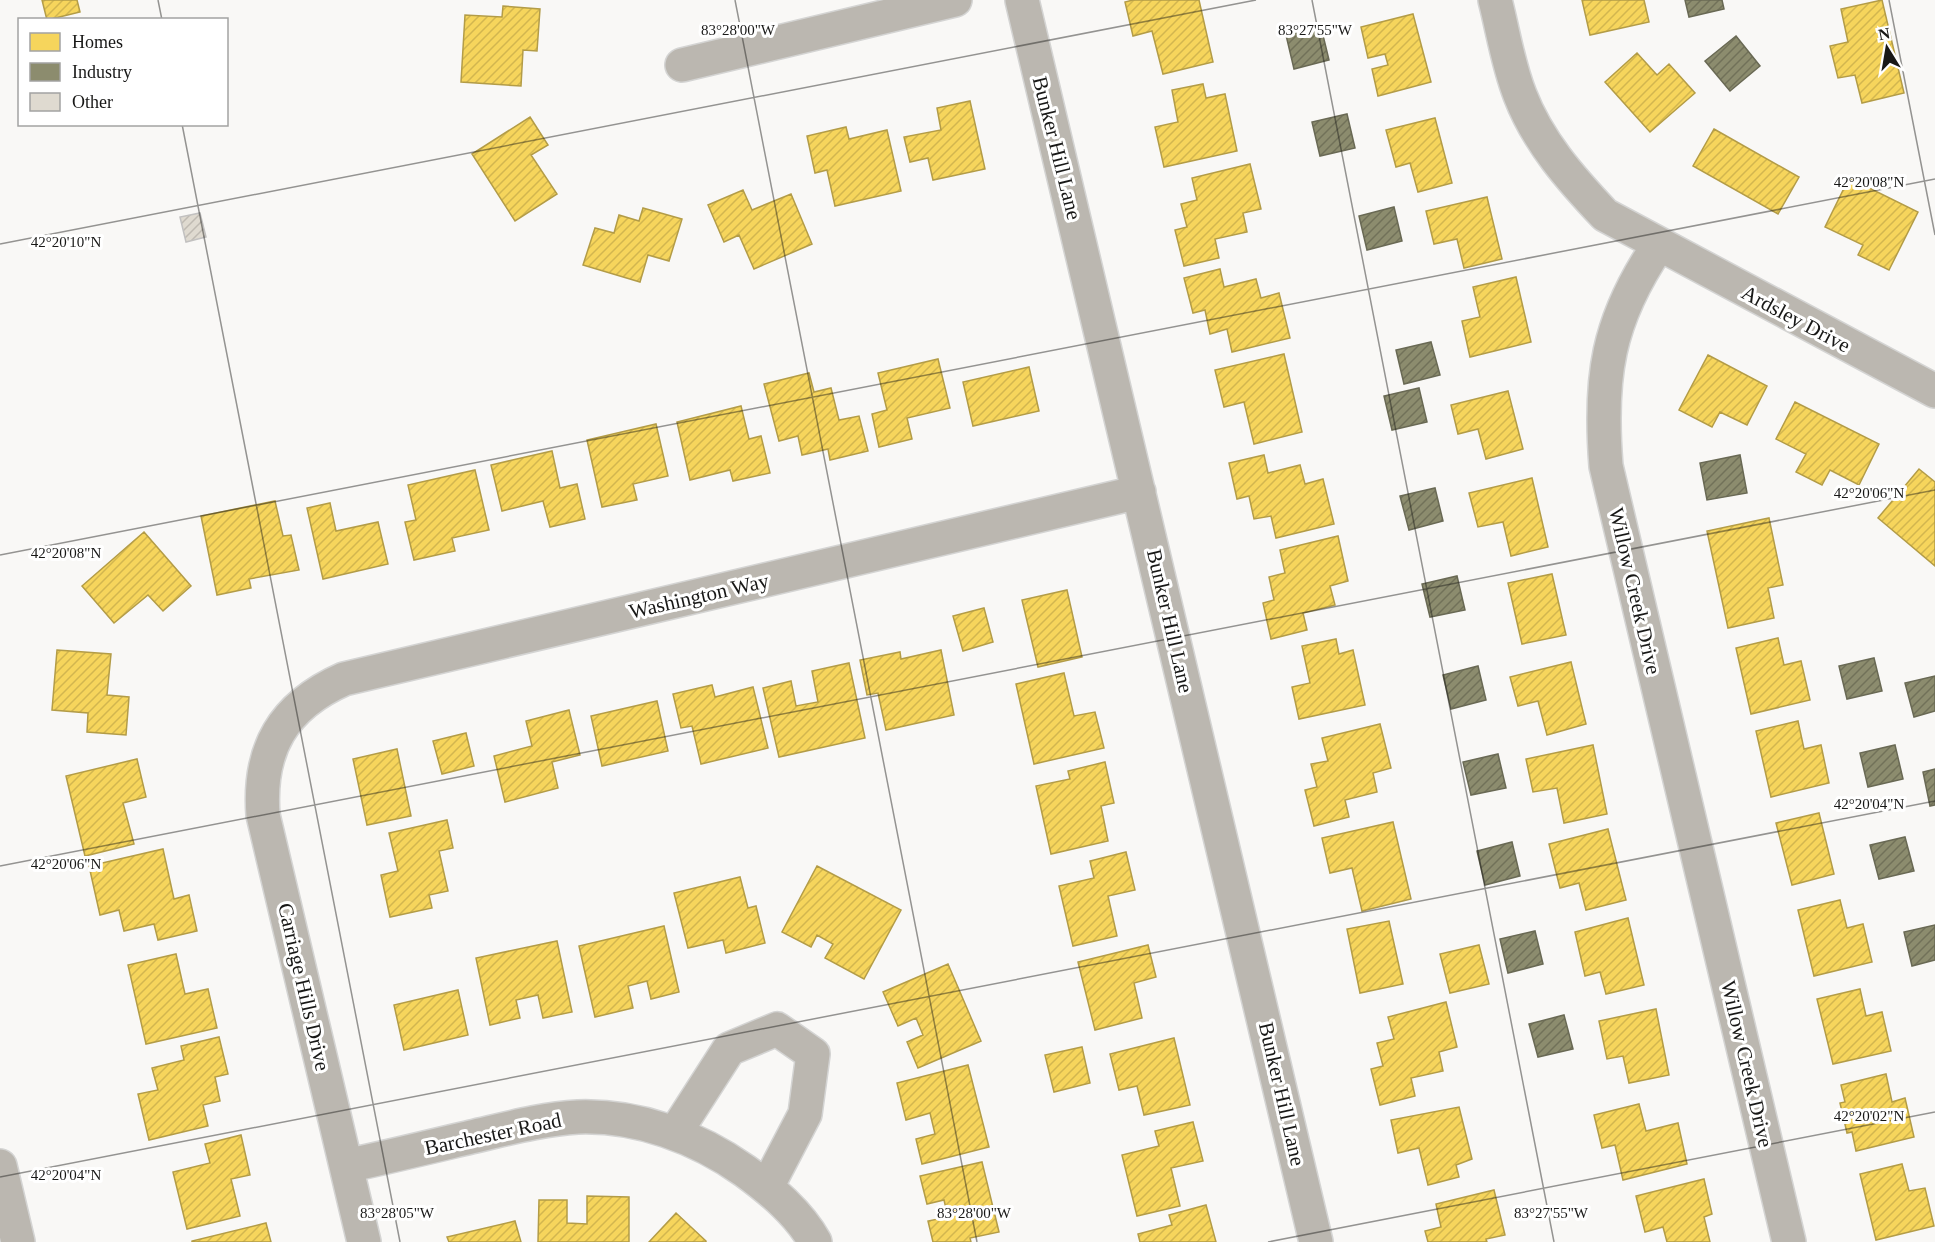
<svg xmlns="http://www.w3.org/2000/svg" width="1935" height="1242" font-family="'Times New Roman',serif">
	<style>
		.homes { fill: url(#homes-hatch); stroke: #b39c47; stroke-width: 1.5 }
		.industry { fill: url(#industry-hatch); stroke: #696954; stroke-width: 1.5 }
		.building { fill: url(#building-hatch); stroke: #c2c1c0; stroke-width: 1.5 }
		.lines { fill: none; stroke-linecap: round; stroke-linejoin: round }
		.minor-casing { stroke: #d4d4d3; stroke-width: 36 }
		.minor { stroke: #bbb7b0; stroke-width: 33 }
		.ticks { fill: none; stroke: #181817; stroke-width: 1.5; stroke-opacity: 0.45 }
		.labels { text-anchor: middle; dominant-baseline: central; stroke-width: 6; stroke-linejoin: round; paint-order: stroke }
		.street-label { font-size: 21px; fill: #181817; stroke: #fff }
		.ticks-label { font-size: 15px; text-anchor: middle; fill: #181817; stroke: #fff; stroke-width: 6; stroke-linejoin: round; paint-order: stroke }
	</style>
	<defs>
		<pattern id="homes-hatch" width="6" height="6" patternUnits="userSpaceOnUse" patternTransform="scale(1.5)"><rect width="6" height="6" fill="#f6d55c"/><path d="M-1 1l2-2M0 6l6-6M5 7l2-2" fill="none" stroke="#d2b64f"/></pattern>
		<pattern id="industry-hatch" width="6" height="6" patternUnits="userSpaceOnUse" patternTransform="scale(1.5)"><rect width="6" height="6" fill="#8c8c6e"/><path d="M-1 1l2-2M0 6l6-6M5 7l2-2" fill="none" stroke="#717159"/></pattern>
		<pattern id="building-hatch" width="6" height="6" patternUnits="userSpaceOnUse" patternTransform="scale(1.5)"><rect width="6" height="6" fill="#dfdad0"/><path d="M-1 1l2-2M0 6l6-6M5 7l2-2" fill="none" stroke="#bfbab2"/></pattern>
	</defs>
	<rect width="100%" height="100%" fill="#f9f8f6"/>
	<!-- homes -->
	<path class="homes" d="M42,0H77L80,12L47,20Z
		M1133,0H1199L1213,62L1163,74L1152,31L1133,36L1125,2Z
		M1582,0H1644L1649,22L1590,35Z
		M1882,0L1904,93L1862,103L1855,75L1838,78L1830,46L1848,42L1841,9Z
		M503,6L540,9L537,51L523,50L521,86L461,82L465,15L502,17Z
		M1413,14L1431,82L1378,96L1372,69L1388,65L1385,54L1368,58L1361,27Z
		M1637,53L1657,75L1669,64L1695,93L1650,132L1605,82Z
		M1203,84L1206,98L1225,94L1237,151L1164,167L1155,127L1178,122L1172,90Z
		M970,101L985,169L933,180L928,158L910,162L904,137L941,130L937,108Z
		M530,117L548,145L531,155L557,194L515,221L472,154Z
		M1435,118L1452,183L1418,192L1410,163L1396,167L1386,130Z
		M846,127L849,139L887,130L901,191L835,206L827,170L815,173L807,136Z
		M1714,129L1799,177L1778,214L1693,166Z
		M1250,164L1261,209L1243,213L1247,232L1215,239L1219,258L1184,266L1175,230L1187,227L1181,204L1197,200L1192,178Z
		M1849,178L1918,212L1889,270L1858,255L1863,245L1825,227Z
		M743,190L752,210L791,194L812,244L754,269L739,235L724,242L708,205Z
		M1487,197L1502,259L1464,268L1457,239L1434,244L1426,211Z
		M643,208L682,219L669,261L648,255L640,282L583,265L595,228L614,233L619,215L639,221Z
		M1220,269L1224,287L1256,279L1261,298L1279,293L1290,338L1232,352L1227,329L1210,334L1205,310L1193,313L1184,278Z
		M1516,277L1531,342L1470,357L1462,321L1480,317L1473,287Z
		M1284,354L1302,432L1254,444L1244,402L1224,407L1215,370Z
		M1708,355L1767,386L1747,425L1720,412L1712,427L1679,410Z
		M938,359L950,408L907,418L912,439L879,447L872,414L887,410L878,373Z
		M1029,367L1039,411L973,426L963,382Z
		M809,373L814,392L831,388L839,420L859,416L868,451L830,460L828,449L802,455L798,436L779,441L764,384Z
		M1508,391L1523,449L1486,459L1478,429L1458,434L1451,405Z
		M1795,402L1879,444L1859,485L1830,470L1822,485L1796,472L1806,454L1776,439Z
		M741,406L749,439L761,436L770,473L733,481L730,470L690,480L677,422Z
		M656,424L668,476L633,484L637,500L602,507L587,440Z
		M552,451L560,488L577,484L585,519L550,527L543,501L502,511L491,465Z
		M1264,455L1268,473L1300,465L1305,484L1323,479L1334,524L1276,538L1271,516L1254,519L1249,496L1237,499L1229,463Z
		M1919,469L1935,482V566L1878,518Z
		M475,470L489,530L452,538L455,551L414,560L405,522L416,520L408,485Z
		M1532,478L1548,547L1511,556L1503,522L1478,527L1469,493Z
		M275,501L283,536L291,535L299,570L249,579L251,588L217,595L201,516Z
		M330,503L336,531L378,522L388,564L323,579L307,508Z
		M1769,518L1783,585L1768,588L1774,618L1728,628L1707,531Z
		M144,532L191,586L163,611L148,595L114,623L82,586Z
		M1338,536L1348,581L1330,586L1335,605L1303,613L1307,630L1271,639L1263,603L1274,600L1269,577L1285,573L1280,550Z
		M1552,574L1566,635L1522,644L1508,583Z
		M1067,590L1082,657L1038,667L1022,600Z
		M984,608L993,642L963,651L953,616Z
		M1778,638L1784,665L1801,661L1810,700L1751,714L1736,648Z
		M1336,639L1339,654L1353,650L1365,705L1299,719L1292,687L1310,683L1302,646Z
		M57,650L111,654L107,695L129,697L126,735L87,732L88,713L52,710Z
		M941,650L954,715L886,730L878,693L867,695L860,660L900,652L901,659Z
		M1571,662L1586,724L1547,735L1538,701L1518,706L1510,677Z
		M849,663L865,738L779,757L763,688L791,681L796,706L818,702L812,671Z
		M1064,673L1074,716L1095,712L1104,748L1034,764L1016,684Z
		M712,685L715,697L753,687L768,748L701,764L692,726L681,728L673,694Z
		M657,701L668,751L602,766L591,716Z
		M569,710L580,755L552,762L558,788L505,802L494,756L532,746L526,721Z
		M1798,721L1804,749L1821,745L1829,783L1771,797L1756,731Z
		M1380,724L1391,768L1373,773L1377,792L1345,800L1349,817L1314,826L1305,790L1317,787L1311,764L1328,761L1322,738Z
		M466,733L474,766L442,774L433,741Z
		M1593,745L1607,814L1564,823L1557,788L1533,792L1526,759Z
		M397,749L411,816L367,825L353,759Z
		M137,759L146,797L123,803L134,844L85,856L66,776Z
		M1105,762L1114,803L1101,806L1108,841L1051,854L1036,786L1070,779L1068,771Z
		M1819,813L1834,874L1792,885L1776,823Z
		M447,820L453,848L439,851L448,891L429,895L432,908L390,917L381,875L398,871L389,833Z
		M1393,822L1411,899L1362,911L1352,868L1330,873L1322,838Z
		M1608,829L1626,900L1586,910L1579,883L1560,888L1549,844Z
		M163,849L174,899L189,895L197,931L158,940L154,924L124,931L119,910L100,915L89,866Z
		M1126,852L1135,890L1108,896L1117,936L1073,946L1059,886L1094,878L1090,861Z
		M817,866L901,910L864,979L825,958L833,944L817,935L811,947L782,932Z
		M740,877L748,908L756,906L765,943L726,953L723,940L688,948L674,893Z
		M1840,900L1847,928L1863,924L1872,962L1814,976L1798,910Z
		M1628,918L1644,985L1606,994L1600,972L1585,976L1575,932Z
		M1389,921L1403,984L1360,993L1347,929Z
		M664,926L679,992L651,999L647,981L628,986L633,1008L595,1017L579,946Z
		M557,941L572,1012L543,1018L538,995L516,1000L520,1018L490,1025L476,958Z
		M1148,945L1156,977L1134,983L1142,1018L1095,1030L1078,962Z
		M1479,945L1489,984L1450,993L1440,954Z
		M176,954L185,994L208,989L217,1028L146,1044L128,965Z
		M948,964L981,1041L918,1068L907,1042L923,1035L916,1018L898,1026L883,992Z
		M1860,989L1866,1016L1882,1012L1891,1051L1833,1064L1817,999Z
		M458,990L468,1035L404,1050L394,1005Z
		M1446,1002L1457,1047L1439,1052L1443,1071L1411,1078L1415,1096L1380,1105L1371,1069L1383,1066L1377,1043L1394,1039L1388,1017Z
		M1656,1009L1669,1075L1629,1083L1623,1056L1607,1059L1599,1021Z
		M219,1037L228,1074L215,1077L220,1101L203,1105L208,1126L149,1140L138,1094L158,1090L152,1068L184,1060L181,1046Z
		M1174,1038L1190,1105L1144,1115L1137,1086L1119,1090L1110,1054Z
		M1082,1047L1090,1083L1054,1092L1045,1055Z
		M968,1065L989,1147L922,1164L916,1139L935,1134L930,1113L906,1120L897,1083Z
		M1886,1074L1892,1102L1905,1098L1914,1137L1856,1151L1852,1132L1847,1133L1840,1103L1845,1102L1841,1085Z
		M1639,1104L1646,1131L1678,1123L1687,1164L1623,1180L1615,1145L1602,1148L1594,1115Z
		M1459,1107L1472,1159L1456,1165L1459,1177L1428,1185L1419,1148L1398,1153L1391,1120Z
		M1193,1122L1203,1161L1171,1168L1180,1206L1137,1216L1122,1155L1159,1146L1155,1131Z
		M241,1135L250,1175L231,1179L240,1216L187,1229L173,1172L210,1163L205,1144Z
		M982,1162L999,1232L970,1238L971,1242H933L928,1221L948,1217L944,1200L927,1204L920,1176Z
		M1902,1164L1909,1191L1925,1188L1934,1226L1876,1240L1860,1174Z
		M1704,1179L1712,1214L1704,1217L1710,1242H1667L1663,1227L1645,1232L1636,1196Z
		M1494,1190L1505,1235L1486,1239L1487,1242H1428L1425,1231L1441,1227L1436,1204Z
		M587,1196L629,1197V1242H538L539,1200H567V1223L587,1224Z
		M1206,1205L1216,1242H1140L1138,1234L1172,1225L1169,1215Z
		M676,1213L706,1241V1242H649Z
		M515,1221L521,1242H449L447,1237Z
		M266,1223L271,1242H192V1241Z"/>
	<!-- industry -->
	<path class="industry" d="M1685,0H1722L1724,9L1689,17Z
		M1321,27L1329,60L1294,69L1286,35Z
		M1736,36L1760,66L1730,91L1705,61Z
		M1347,114L1355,148L1320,156L1312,122Z
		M1394,207L1402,241L1367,250L1359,216Z
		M1431,342L1440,375L1404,384L1396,350Z
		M1419,388L1427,422L1392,430L1384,396Z
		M1740,455L1747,493L1707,500L1700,463Z
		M1435,488L1443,521L1409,530L1400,496Z
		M1457,576L1465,610L1430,617L1422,584Z
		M1874,658L1882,691L1847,699L1839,666Z
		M1478,666L1486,700L1451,709L1443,675Z
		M1935,676V711L1914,717L1905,683Z
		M1895,745L1903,779L1868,787L1860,753Z
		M1498,754L1506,788L1471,795L1463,762Z
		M1935,769V805L1930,806L1923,772Z
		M1905,837L1914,871L1879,879L1870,845Z
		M1512,842L1520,876L1485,885L1477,851Z
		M1935,925V960L1912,966L1904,932Z
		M1535,931L1543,964L1508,973L1500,939Z
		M1564,1015L1573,1049L1538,1057L1529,1024Z"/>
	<!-- building -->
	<path class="building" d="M200,213L206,237L186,242L180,217Z"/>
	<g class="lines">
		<!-- minor casing -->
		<g class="minor-casing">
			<path id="minor" d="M1022,0L1316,1242
				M1495,0C1503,31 1508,65 1520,95C1538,142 1571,179 1605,215L1935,391
				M682,65L955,0
				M1658,246C1607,321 1599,378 1606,466L1789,1242
				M675,1133L729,1049L777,1029L813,1054L805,1114L767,1187
				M0,1166L18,1242
				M346,1166C388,1157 429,1147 471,1137C506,1129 542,1119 578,1117C638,1115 697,1137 745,1171C771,1190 799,1213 815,1242
				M364,1242L263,815C258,749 283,706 344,679L1139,492"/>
		</g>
		<!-- minor -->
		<use href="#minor" class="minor"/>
	</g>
	<!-- ticks -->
	<path class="ticks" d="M158,0L162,20M735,0L977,1242M1312,0L1554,1242M1889,0L1935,235M182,124L400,1242M0,244L1256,0M0,555L1935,179M0,866L1935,490M0,1177L1935,801M1268,1242L1935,1112"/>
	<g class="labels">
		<!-- street labels -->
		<g class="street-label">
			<text transform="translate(1057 148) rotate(76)">Bunker Hill Lane</text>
			<text transform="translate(1796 319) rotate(28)">Ardsley Drive</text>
			<text transform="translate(1635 591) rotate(77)">Willow Creek Drive</text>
			<text transform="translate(699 596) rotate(-13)">Washington Way</text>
			<text transform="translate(1170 621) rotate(77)">Bunker Hill Lane</text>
			<text transform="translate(304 987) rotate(77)">Carriage Hills Drive</text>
			<text transform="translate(1747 1064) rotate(77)">Willow Creek Drive</text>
			<text transform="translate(1282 1094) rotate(77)">Bunker Hill Lane</text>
			<text transform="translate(493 1134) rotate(-12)">Barchester Road</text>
		</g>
	</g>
	<g class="ticks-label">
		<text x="738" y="35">83°28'00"W</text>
		<text x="1315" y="35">83°27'55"W</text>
		<text x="1869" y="187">42°20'08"N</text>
		<text x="66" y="247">42°20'10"N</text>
		<text x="1869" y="498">42°20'06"N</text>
		<text x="66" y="558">42°20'08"N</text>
		<text x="1869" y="809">42°20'04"N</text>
		<text x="66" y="869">42°20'06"N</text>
		<text x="1869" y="1121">42°20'02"N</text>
		<text x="66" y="1180">42°20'04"N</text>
		<text x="397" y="1218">83°28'05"W</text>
		<text x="974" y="1218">83°28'00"W</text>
		<text x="1551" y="1218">83°27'55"W</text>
	</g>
	<!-- legend -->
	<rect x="18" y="18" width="210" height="108" fill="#ffffff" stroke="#a3a3a2" stroke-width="1.5"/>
	<rect x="30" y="33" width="30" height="18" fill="#f6d55c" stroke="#a3a3a2" stroke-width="1.5"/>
	<text x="72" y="48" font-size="18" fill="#181817">Homes</text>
	<rect x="30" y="63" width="30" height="18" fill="#8c8c6e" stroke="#a3a3a2" stroke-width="1.5"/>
	<text x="72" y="78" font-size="18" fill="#181817">Industry</text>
	<rect x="30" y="93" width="30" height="18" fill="#dfdad0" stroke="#a3a3a2" stroke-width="1.5"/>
	<text x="72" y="108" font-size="18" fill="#181817">Other</text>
	<!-- north arrow -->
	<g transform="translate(1887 48) rotate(349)" stroke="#ffffff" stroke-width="4.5" paint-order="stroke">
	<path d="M0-4.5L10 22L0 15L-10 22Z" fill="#181817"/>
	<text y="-9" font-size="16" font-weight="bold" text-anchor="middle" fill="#181817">N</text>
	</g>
</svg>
